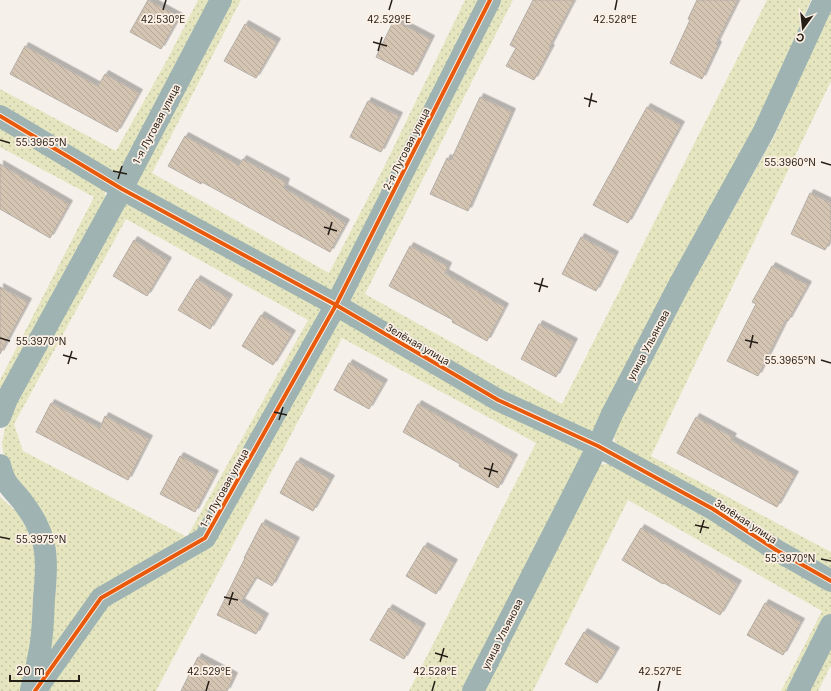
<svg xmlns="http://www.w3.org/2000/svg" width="831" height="691" font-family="Inter,sans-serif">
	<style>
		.grass { fill: url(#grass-dots); fill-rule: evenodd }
		.building { fill: url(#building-back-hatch); stroke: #b5aea8; filter: url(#shadow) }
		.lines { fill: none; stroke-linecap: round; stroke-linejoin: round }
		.street { stroke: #9fb4b2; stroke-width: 22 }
		.cycleway-casing { stroke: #fcefe4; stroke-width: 6 }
		.cycleway { stroke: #e8590c; stroke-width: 4 }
		.ticks { fill: none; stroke: #251e17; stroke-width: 1.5 }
		.labels { text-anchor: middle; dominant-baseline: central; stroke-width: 3.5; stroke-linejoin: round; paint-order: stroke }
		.street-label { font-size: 10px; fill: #251e17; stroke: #fcefe4 }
		.ticks-label { font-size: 10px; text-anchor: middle; fill: #251e17; stroke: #fcefe4; stroke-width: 3.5; stroke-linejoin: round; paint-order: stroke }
	</style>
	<defs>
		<pattern id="grass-dots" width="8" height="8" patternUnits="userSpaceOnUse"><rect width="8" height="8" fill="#e5e6c0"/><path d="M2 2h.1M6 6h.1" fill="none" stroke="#c4c5a4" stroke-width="1.8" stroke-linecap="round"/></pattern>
		<pattern id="building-back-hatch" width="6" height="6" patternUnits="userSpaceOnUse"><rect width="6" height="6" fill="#d4c4b2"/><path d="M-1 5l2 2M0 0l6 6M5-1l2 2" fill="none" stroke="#b6a898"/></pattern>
		<filter id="shadow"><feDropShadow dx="3.5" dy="-3.5" stdDeviation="0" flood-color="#0004"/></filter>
	</defs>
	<rect width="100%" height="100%" fill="#f6f0ea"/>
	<!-- grass -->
	<path class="grass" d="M198,0H212L122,175H112L0,106V89L116,151L167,60Z
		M229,0H241L152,173L329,273L383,169L465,0H483L334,297L138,189L134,178Z
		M498,0H513L365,294L562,404L767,0H811L756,127L593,433L504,394L345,302Z
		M831,5V81L651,456L831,552V571L625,452L615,442L613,428L685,295L774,137Z
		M0,127L105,188V202L0,393V380L94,197L0,147Z
		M129,201L327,311L200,535L99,593L44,668L53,600L5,464L2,444L5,426L119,207ZM126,219L308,320L187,537L23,451L14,424Z
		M336,316L582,448L583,454L462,691H409L536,443L342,338L156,691H42L104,603L208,542Z
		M614,463L831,590V612L791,691H781L822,611L628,500L533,691H483L598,465Z
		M0,497L18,513L27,529L34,547L37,576L32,643L21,691H0Z
		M831,643V665L818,691H807Z"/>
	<!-- building -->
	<path class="building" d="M148,0L179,17L161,49L130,32Z
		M533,0H574L549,48H551L534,80L506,66L516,48L510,45Z
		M697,0H738L716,44L718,45L702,79L670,63L690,20L688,19Z
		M394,20L431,39L413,75L376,57Z
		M245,24L277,42L256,78L224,61Z
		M25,46L98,86L105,74L139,93L117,132L10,74Z
		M480,97L512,112L468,211L430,194L447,158L451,160Z
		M368,101L399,116L381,152L350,137Z
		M647,107L681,125L628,223L593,205Z
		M185,136L239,165L243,159L286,182L284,188L346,223L330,252L202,182L201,184L168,166Z
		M0,164L69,204L50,238L0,209Z
		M810,193L831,203V239L825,250L791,234Z
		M581,237L615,255L596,291L562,274Z
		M134,240L168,261L147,296L113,276Z
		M410,246L448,266L445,273L505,307L487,341L452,322L453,320L389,286Z
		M772,266L808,285L788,321L786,320L758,376L727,361L756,304L752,302Z
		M197,279L229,298L210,329L178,310Z
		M0,287L28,302L0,354Z
		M261,315L292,334L273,365L242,346Z
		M539,324L574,342L556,377L521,359Z
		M349,363L384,383L369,409L334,390Z
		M51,403L100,428L105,416L149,439L128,480L36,432Z
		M418,404L514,458L498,488L459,466L460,464L403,432Z
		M696,417L733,437L731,440L795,475L777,507L677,453Z
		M180,456L215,474L195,512L160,494Z
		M297,461L331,479L313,511L280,493Z
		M262,523L296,541L272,586L256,577L241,602L265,617L256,634L217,615L245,558H244Z
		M641,528L738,584L720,615L664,583L663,584L622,560Z
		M424,546L454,563L436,594L406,576Z
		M765,603L801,622L783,655L747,635Z
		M389,608L422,627L404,659L370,640Z
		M584,632L616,651L597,683L565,664Z
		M198,657L234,676L227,691H181Z"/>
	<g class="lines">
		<!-- street -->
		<path class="street" d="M0,116L122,189L336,305L498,400L598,446L713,509L776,550L831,581
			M0,417L7,399L122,189L221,0
			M0,465C4,484 11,487 22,501C28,509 34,517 38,527C49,549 46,576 44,599C43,617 43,636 39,654C37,666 34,678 31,690
			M35,691L101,598L205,538L336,305L490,0
			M473,691L598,446L612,414L679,285L764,131L824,0
			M798,691L831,625"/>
		<!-- cycleway casing -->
		<g class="cycleway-casing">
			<path id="cycleway" d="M0,116L122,189L336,305L498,400L598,446L713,509L776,550L831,581
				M35,691L101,598L205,538L336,305L490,0"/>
		</g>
		<!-- cycleway -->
		<use href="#cycleway" class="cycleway"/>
	</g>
	<!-- ticks -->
	<path class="ticks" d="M163,10L166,0M389,10L392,0M615,10L617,0M373,42L387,46M378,51L382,37M584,98L597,102M589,107L592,93M0,140L10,143M821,162L831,165M113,171L127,174M118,179L122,166M324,227L337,231M328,235L332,222M534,283L548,287M539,292L543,278M0,338L10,341M745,340L758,343M750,348L753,335M63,355L77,359M821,360L831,363M68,364L72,351M274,412L287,415M279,420L283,407M484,468L498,472M489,477L493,463M695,525L709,528M700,533L704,520M0,537L10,539M821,559L831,561M224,597L238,600M229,605L233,592M435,653L448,657M440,662L444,648M206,691L209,681M432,691L435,681M658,691L660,681"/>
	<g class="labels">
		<!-- street labels -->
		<g class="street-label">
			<text transform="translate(156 124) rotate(-62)">1-я Луговая улица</text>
			<text transform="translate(406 149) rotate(-63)">2-я Луговая улица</text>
			<text transform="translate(418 344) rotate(30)">Зелёная улица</text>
			<text transform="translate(648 345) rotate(-62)">улица Ульянова</text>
			<text transform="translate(224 488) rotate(-61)">1-я Луговая улица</text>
			<text transform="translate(746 521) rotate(33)">Зелёная улица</text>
			<text transform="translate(502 634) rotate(-63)">улица Ульянова</text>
		</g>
	</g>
	<g class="ticks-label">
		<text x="163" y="23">42.530°E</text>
		<text x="389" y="23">42.529°E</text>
		<text x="615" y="23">42.528°E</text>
		<text x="41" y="146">55.3965°N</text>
		<text x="790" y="166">55.3960°N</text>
		<text x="41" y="345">55.3970°N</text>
		<text x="790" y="364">55.3965°N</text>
		<text x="41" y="543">55.3975°N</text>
		<text x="790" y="562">55.3970°N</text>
		<text x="209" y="675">42.529°E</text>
		<text x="435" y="675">42.528°E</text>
		<text x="660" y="675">42.527°E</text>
	</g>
	<!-- north arrow -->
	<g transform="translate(803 28) rotate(195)" stroke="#fcefe4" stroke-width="3" paint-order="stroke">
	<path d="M0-3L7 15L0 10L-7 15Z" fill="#251e17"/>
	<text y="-6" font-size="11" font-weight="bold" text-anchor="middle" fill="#251e17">С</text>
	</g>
	<!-- scale -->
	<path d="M10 675v6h69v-6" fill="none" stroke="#251e17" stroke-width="2"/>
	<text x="16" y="675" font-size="12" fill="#251e17" stroke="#fcefe4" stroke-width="3" paint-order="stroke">20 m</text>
</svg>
